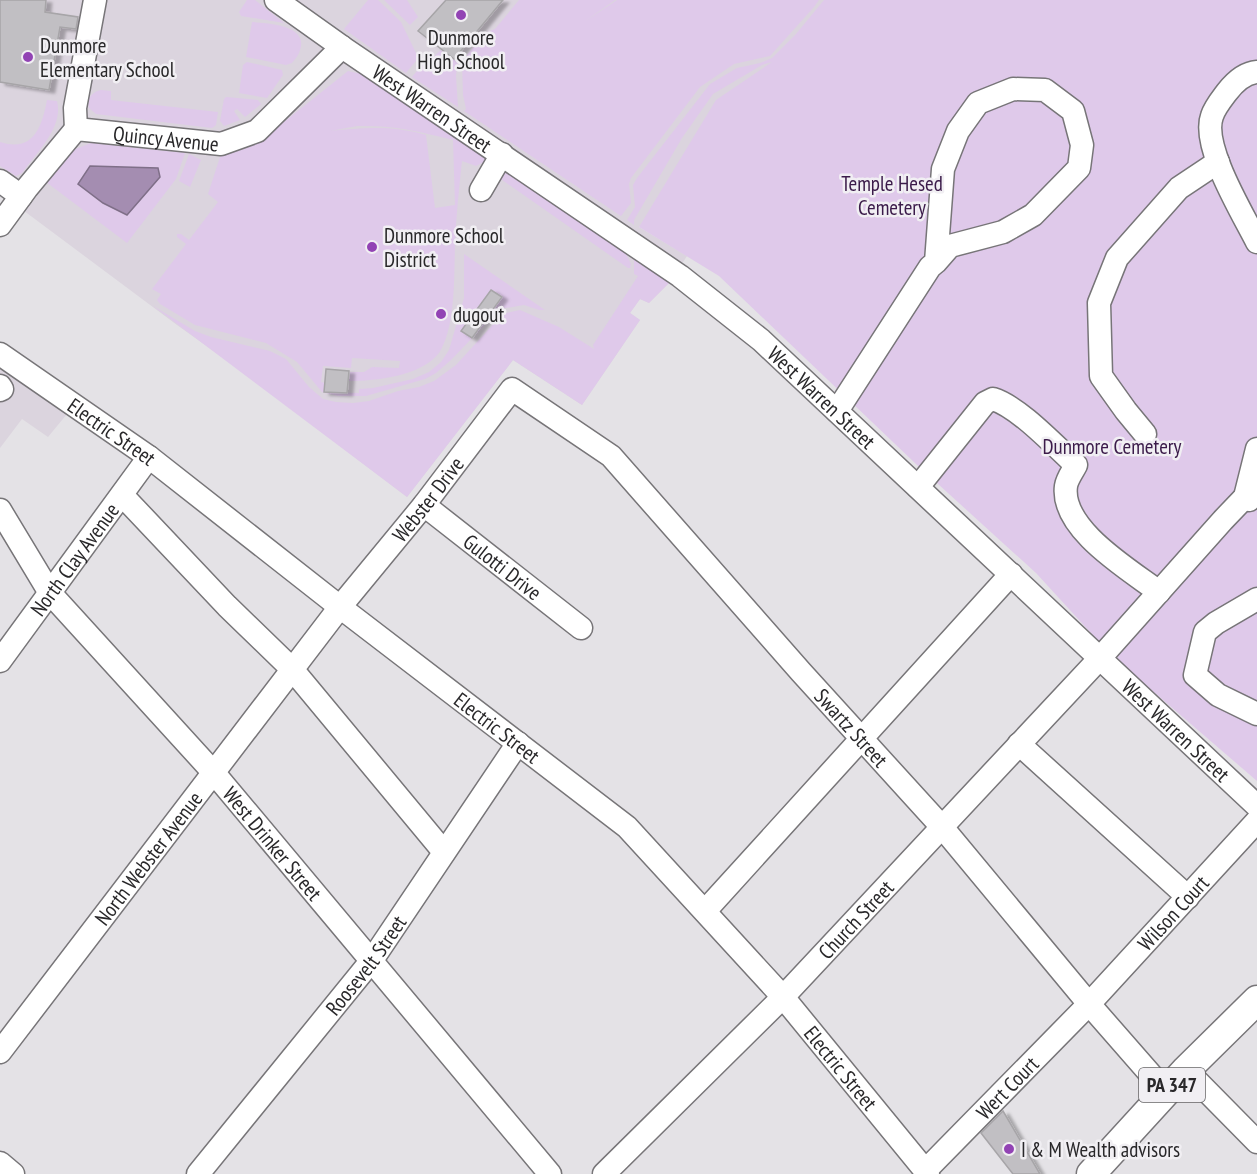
<svg xmlns="http://www.w3.org/2000/svg" width="1257" height="1174" font-family="'PT Sans Narrow',sans-serif">
	<style>
		.built { fill: #dbd4de }
		.green { fill: #dfc9ea; fill-rule: evenodd }
		.water { fill: #a48db1; stroke: #7f6f88; stroke-width: 1.5 }
		.building { fill: #c1bfc3; stroke: #a7a5a8; stroke-width: 1.5; filter: url(#shadow) }
		.lines { fill: none; stroke-linecap: round; stroke-linejoin: round }
		.minor-casing { stroke: #777578; stroke-width: 25 }
		.major-casing { stroke: #777578; stroke-width: 31 }
		.minor { stroke: #fff; stroke-width: 22 }
		.major { stroke: #fff; stroke-width: 28 }
		.poi-dot { fill: #9243b4; stroke: #f1eff3; stroke-width: 2 }
		.labels { text-anchor: middle; dominant-baseline: central; stroke-width: 5; stroke-linejoin: round; paint-order: stroke }
		.shield { fill: #f1eff3; stroke: #656466; stroke-width: 1.5 }
		.shield-label { font-size: 20px; font-weight: bold; fill: #29282a }
		.poi-label { font-size: 21px; fill: #29282a; stroke: #f1eff3; text-anchor: start }
		.street-label { font-size: 21px; fill: #29282a; stroke: #f1eff3 }
		.park-label { font-size: 21px; fill: #3b1b4a; stroke: #f1eff3 }
	</style>
	<defs>
		<filter id="shadow"><feDropShadow dx="5.5" dy="3" stdDeviation="1.5" flood-color="#0004"/></filter>
	</defs>
	<rect width="100%" height="100%" fill="#e4e2e6"/>
	<!-- built -->
	<path class="built" d="M0,0H833L639,227L687,256L670,282L649,303L640,299L630,313L640,320L582,405L513,360L407,497L239,369L177,325L0,193Z
		M0,366L67,414L48,437L22,419L0,448Z"/>
	<!-- green -->
	<path class="green" d="M247,0H255L284,23L241,16L239,12Z
		M368,0H378L401,22L416,53L420,56L406,73L344,29Z
		M384,0H407L418,17L410,25Z
		M519,0H615L584,22L617,0H819L814,7L770,56L734,64L700,87L631,178L629,184L631,203L621,216L464,111L466,109L463,95L462,61L485,33L495,29Z
		M824,0H1257V781L1112,656L1036,573L916,464L719,276L639,227L716,100L772,62L762,65L713,94L682,138L634,220V225L627,220L635,207L633,185L637,178L710,84L737,68L760,63L772,58L796,34Z
		M252,22C267,23 309,25 300,50C299,55 295,59 292,63L286,65L246,57Z
		M441,50L454,60L458,59L456,76L458,107L412,77L426,60L428,62Z
		M247,62L282,70L283,75L267,98L239,93L243,65Z
		M348,71L361,74L483,155L482,157L488,160L476,166L462,161C459,189 456,216 455,244C454,274 456,327 439,353C422,376 375,381 349,381L350,372H364L372,367L399,368L400,361L352,358L351,368L323,366L321,382L325,383L324,392L359,393V389L373,388L413,379L429,372L441,362L449,350L464,298V254L545,310H539L524,305L500,309L451,360L436,373L425,379L366,396H338L322,392L297,362L266,343L195,325L160,304L157,300L161,294L152,289L186,244L177,237V234H181L189,240L218,202L208,194L220,157L249,147L260,141ZM357,126C394,125 418,131 453,140L455,205L435,208L426,135C389,125 367,128 330,131Z
		M101,90L111,91V100L218,112L216,125L212,128L96,114L89,108C86,99 92,92 101,90Z
		M226,97L258,100L261,104L245,117L237,109L234,111L240,120L224,126L220,121L224,99Z
		M47,100L57,101C64,127 36,153 22,173L16,176L0,166V142C34,153 42,126 47,100Z
		M91,143L185,153L176,179L127,243L46,182L73,150Z
		M189,154L201,160L190,187L179,181Z
		M501,169L507,173L508,172L623,248L631,264L630,268H628L498,177Z
		M630,253L670,282L649,303L640,299L630,313L640,320L582,405L513,360L407,497L153,306L195,331L211,337L270,351L286,359L309,387L323,399L336,402L353,403L369,401L398,391L419,387L434,381L456,365L497,320L506,313L520,310L559,327L594,349L593,345L638,276L634,274V260Z"/>
	<!-- water -->
	<path class="water" d="M90,166L158,168L160,177L127,215L103,203L78,184Z"/>
	<!-- building -->
	<path class="building" d="M0,0H46L45,12L78,17L76,29L60,27L49,90L0,82Z
		M446,0H503L454,59L418,31Z
		M491,290L502,297L472,338L461,331Z
		M326,369L349,371L347,393L324,392Z
		M1003,1111L1040,1174H1013L981,1133Z"/>
	<g class="lines">
		<!-- minor casing -->
		<g class="minor-casing">
			<g id="minor">
				<path id="s1" d="M276,0L342,47L680,276L761,340L1257,806"/>
				<path d="M1257,72C1245,73 1234,83 1227,92C1221,100 1215,107 1212,116C1201,146 1243,214 1257,242"/>
				<path d="M76,129L75,108L95,0"/>
				<path d="M0,181L21,196"/>
				<path d="M481,190L502,154"/>
				<path id="s2" d="M0,225L27,188L76,129L221,144L257,131L342,47"/>
				<path id="s3" d="M0,354L149,457L340,607L627,827L783,997L928,1174"/>
				<path d="M0,386L2,389L0,390"/>
				<path d="M837,411L930,267L936,262L950,246L1003,232L1033,215L1079,168L1082,145L1073,111L1045,90L1013,89L978,103L958,131L943,169L936,262"/>
				<path d="M1145,434L1126,411L1101,376L1099,303L1117,258L1179,188L1218,162"/>
				<path d="M918,487L985,403L993,399C1019,407 1055,446 1076,465C1073,471 1067,479 1066,486C1060,529 1130,570 1159,592"/>
				<path d="M122,495L227,606L292,669L444,852"/>
				<path d="M1249,500L1245,497L1257,449"/>
				<path id="s4" d="M424,505L581,628"/>
				<path id="s5" d="M0,510L50,593L214,773L550,1174"/>
				<path d="M1257,599L1216,623L1205,632L1195,675L1218,695L1257,714"/>
				<path id="s6" d="M0,661L149,457"/>
				<path d="M1019,744L1188,897"/>
				<path d="M705,911L1011,574"/>
				<path id="s7" d="M0,1052L340,607L424,505L512,389L611,456L801,672L942,827L1089,1004L1166,1092"/>
				<path d="M1186,1070L1257,1142"/>
				<path d="M0,1163L13,1174"/>
				<path id="s8" d="M925,1171L1089,1004L1257,821"/>
				<path id="s9" d="M198,1174L372,960L518,743"/>
				<path id="s10" d="M604,1174L783,997L1101,657L1223,520L1245,497L1257,488"/>
			</g>
		</g>
		<!-- major casing -->
		<g class="major-casing">
			<path id="major" d="M1091,1174L1186,1070L1257,1000"/>
		</g>
		<!-- minor -->
		<use href="#minor" class="minor"/>
		<!-- major -->
		<use href="#major" class="major"/>
	</g>
	<!-- markers -->
	<g class="poi-dot">
		<circle cx="461" cy="15" r="6"/>
		<circle cx="28" cy="57" r="6"/>
		<circle cx="372" cy="247" r="6"/>
		<circle cx="441" cy="314" r="6"/>
		<circle cx="1009" cy="1149" r="6"/>
	</g>
	<g class="labels">
		<!-- shield labels -->
		<rect class="shield" x="1139" y="1068" width="66" height="34" rx="4.5"/>
		<g class="shield-label">
			<text x="1172" y="1085">PA 347</text>
		</g>
		<!-- poi labels -->
		<g class="poi-label">
			<text x="461" y="37" text-anchor="middle">Dunmore<tspan x="461" dy="24">High School</tspan></text>
			<text x="40" y="45">Dunmore<tspan x="40" dy="24">Elementary School</tspan></text>
			<text x="384" y="235">Dunmore School<tspan x="384" dy="24">District</tspan></text>
			<text x="453" y="314">dugout</text>
			<text x="1021" y="1149">I &amp; M Wealth advisors</text>
		</g>
		<!-- street labels -->
		<g class="street-label">
			<text stroke="none"><textPath href="#s1" startOffset="190">West Warren Street</textPath></text>
			<text stroke="none"><textPath href="#s2" startOffset="213">Quincy Avenue</textPath></text>
			<text stroke="none"><textPath href="#s1" startOffset="676">West Warren Street</textPath></text>
			<text stroke="none"><textPath href="#s3" startOffset="136">Electric Street</textPath></text>
			<text stroke="none"><textPath href="#s7" startOffset="699">Webster Drive</textPath></text>
			<text stroke="none"><textPath href="#s6" startOffset="126">North Clay Avenue</textPath></text>
			<text stroke="none"><textPath href="#s4" startOffset="100">Gulotti Drive</textPath></text>
			<text stroke="none"><textPath href="#s7" startOffset="1320">Swartz Street</textPath></text>
			<text stroke="none"><textPath href="#s3" startOffset="622">Electric Street</textPath></text>
			<text stroke="none"><textPath href="#s1" startOffset="1162">West Warren Street</textPath></text>
			<text stroke="none"><textPath href="#s5" startOffset="432">West Drinker Street</textPath></text>
			<text stroke="none"><textPath href="#s7" startOffset="244">North Webster Avenue</textPath></text>
			<text stroke="none"><textPath href="#s8" startOffset="358">Wilson Court</textPath></text>
			<text stroke="none"><textPath href="#s10" startOffset="358">Church Street</textPath></text>
			<text stroke="none"><textPath href="#s9" startOffset="268">Roosevelt Street</textPath></text>
			<text stroke="none"><textPath href="#s3" startOffset="1108">Electric Street</textPath></text>
			<text stroke="none"><textPath href="#s8" startOffset="117">Wert Court</textPath></text>
		</g>
		<!-- park labels -->
		<g class="park-label">
			<text x="892" y="183">Temple Hesed<tspan x="892" dy="24">Cemetery</tspan></text>
			<text x="1112" y="446">Dunmore Cemetery</text>
		</g>
	</g>
</svg>
